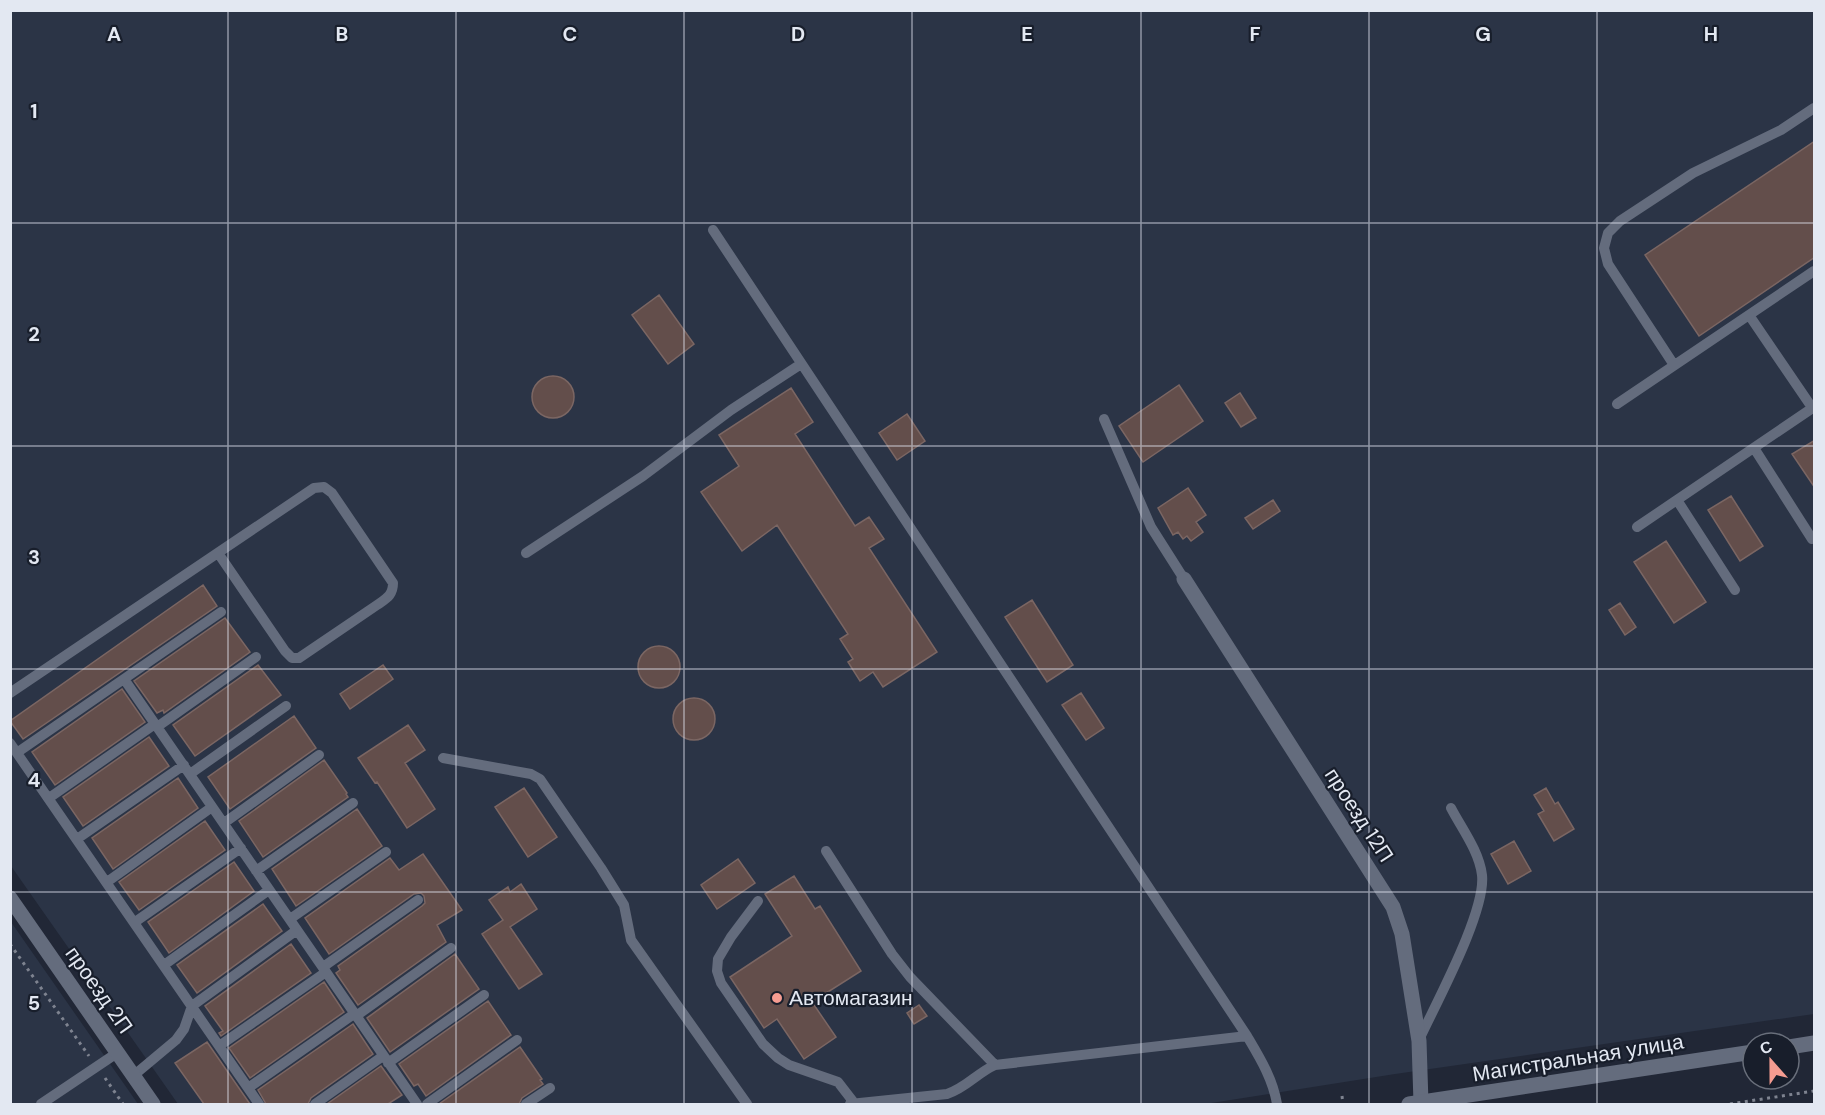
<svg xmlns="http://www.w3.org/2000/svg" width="1825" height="1115" font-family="'DM Sans',sans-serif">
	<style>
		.built { fill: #2b3446 }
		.building { fill: #634e4b; stroke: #7b6663; stroke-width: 1.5 }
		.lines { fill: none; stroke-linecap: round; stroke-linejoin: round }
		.path { stroke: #7e8390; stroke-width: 3; stroke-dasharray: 3 4.5; stroke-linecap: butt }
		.lane { stroke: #646c7d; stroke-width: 10 }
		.street { stroke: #646c7d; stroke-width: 15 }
		.secondary { stroke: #646c7d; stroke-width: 15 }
		.grid { fill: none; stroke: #e3e8f2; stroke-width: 1.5; stroke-opacity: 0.55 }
		.poi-dot { fill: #f59c91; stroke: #181e2b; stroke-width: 2 }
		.labels { text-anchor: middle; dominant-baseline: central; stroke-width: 4.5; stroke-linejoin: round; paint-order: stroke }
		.street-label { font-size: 21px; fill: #e3e8f2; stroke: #181e2b }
		.poi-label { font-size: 21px; fill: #e3e8f2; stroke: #181e2b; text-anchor: start }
		.grid-label { font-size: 20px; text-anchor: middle; font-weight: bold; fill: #e3e8f2; stroke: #181e2b; stroke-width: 4.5; stroke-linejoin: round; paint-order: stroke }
	</style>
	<rect width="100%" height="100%" fill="#212736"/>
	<!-- built -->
	<path class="built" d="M10,11H1814V1014L1395,1074L1205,1104H178L11,866Z
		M11,922L138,1104H11Z"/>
	<!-- building -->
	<path class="building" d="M1815,141V257L1699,336L1645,255Z
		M659,295L694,344L668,364L632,315Z
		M532 397a21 21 0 1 1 42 0a21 21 0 1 1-42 0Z
		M1179,385L1203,421L1143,462L1119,426Z
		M791,388L813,422L795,434L855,526L869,517L884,539L869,548L937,652L883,687L873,672L860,681L848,662L853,659L840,639L848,634L777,525L742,551L701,492L739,466L719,435Z
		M1240,393L1256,418L1241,427L1225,403Z
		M907,414L925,441L897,460L879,433Z
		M1815,440V488L1792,454Z
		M1188,488L1206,515L1196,522L1203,532L1191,541L1187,536L1183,539L1178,532L1173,535L1158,508Z
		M1731,496L1763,546L1740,561L1708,510Z
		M1273,500L1280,511L1253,529L1245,518Z
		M1666,541L1706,602L1674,623L1634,562Z
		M203,585L217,606L23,739L10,721Z
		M1032,600L1073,665L1047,682L1005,617Z
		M1620,603L1636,627L1625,635L1609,610Z
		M225,618L250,652L164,713L163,710L157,713L134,681Z
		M638 667a21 21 0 1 1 42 0a21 21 0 1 1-42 0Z
		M258,665L281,695L195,756L173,725Z
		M383,665L393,679L350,709L340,694Z
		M122,689L145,722L55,785L32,752Z
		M1081,693L1104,728L1086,740L1062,705Z
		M673 719a21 21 0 1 1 42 0a21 21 0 1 1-42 0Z
		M294,716L316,748L230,809L208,777Z
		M408,725L425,750L405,763L435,809L407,828L377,782L375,783L358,758Z
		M149,737L169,766L83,826L63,797Z
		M324,760L347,793L346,794L348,797L263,857L239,821Z
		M178,778L198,808L113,869L92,838Z
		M524,788L557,837L528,857L495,807Z
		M1546,788L1555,804L1558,802L1574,829L1554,841L1538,814L1544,811L1534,795Z
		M357,809L382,846L296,906L272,869Z
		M205,821L225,850L139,910L119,882Z
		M1514,841L1531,871L1508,884L1491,854Z
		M423,854L462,910L437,925L446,942L358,1005L336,973L340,970L338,966L422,906L425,903L424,896L421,893L414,894L329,954L305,918L390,858L399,870Z
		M738,859L755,883L717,909L701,885Z
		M234,862L254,891L169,953L148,922Z
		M794,876L815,909L820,906L861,971L812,1002L836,1037L804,1059L777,1019L764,1028L730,977L792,936L765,894Z
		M521,884L537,909L510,927L542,974L519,989L482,934L503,920L489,900L508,887L510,892Z
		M263,904L282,931L197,993L177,965Z
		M291,944L311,973L221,1036L219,1033L223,1031L205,1006Z
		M455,954L479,989L390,1052L367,1018Z
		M324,982L344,1012L250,1078L229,1048Z
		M488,1001L511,1035L426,1096L418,1084L414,1086L399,1064Z
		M919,1005L927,1016L914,1024L907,1013Z
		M353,1024L373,1054L311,1098L308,1104H266L258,1090Z
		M207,1042L250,1104H204L175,1063Z
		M520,1047L542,1079L540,1080L543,1084L522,1098L519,1104H439Z
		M381,1066L402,1095L388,1104H327Z"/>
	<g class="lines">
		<!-- path -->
		<path class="path" d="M10,944L89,1056
			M105,1078L123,1104
			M1342,1096L1343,1104
			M1730,1104L1814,1091"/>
		<!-- lane -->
		<path class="lane" d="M713,230L1247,1036C1260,1058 1273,1079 1277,1104
			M1749,315L1813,409
			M1674,365L1608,264L1604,248L1608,233L1620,221L1693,173L1781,130L1814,108
			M1617,404L1814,271
			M1104,419L1151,527L1184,579
			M1754,448L1812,539
			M1677,500L1735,590
			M1637,527L1814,407
			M526,553L643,476L731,410L801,364
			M124,679L417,1104
			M10,693L314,488L324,487L332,493L393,583C393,595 387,598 377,605L299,658H292L285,651L218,553
			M157,727L256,657
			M10,743L259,1104
			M18,752L221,612
			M443,758L531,774L540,779L601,868L624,905L631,940L747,1104
			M190,774L286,706
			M49,798L155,724
			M224,823L319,755
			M77,839L184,765
			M826,851L892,954L910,977L995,1065
			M256,871L353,803
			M107,882L212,807
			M758,901L731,937L718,959L717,971L721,983L763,1044L778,1058L789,1065L838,1082L855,1104
			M290,919L386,852
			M135,922L241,848
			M164,965L269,890
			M323,967L418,900
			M356,1016L451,948
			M1419,1040C1436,1003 1486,912 1482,875C1479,851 1462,829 1451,808
			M219,1046L326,972
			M388,1063L484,995
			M133,1076L176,1040L184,1029L192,1006L297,930
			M248,1088L354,1014
			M41,1104L117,1053
			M315,1104L383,1056
			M427,1104L517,1040
			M526,1104L550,1088
			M850,1104L947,1094C966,1088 977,1073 995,1065L1247,1036"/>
		<!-- street -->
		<path class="street" d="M1184,579L1393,907L1402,934L1419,1041L1421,1103
			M10,898L153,1104"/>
		<!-- secondary -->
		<path class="secondary" d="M1789,1047L1814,1043
			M1409,1104L1753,1052"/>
	</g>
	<!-- grid -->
	<path class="grid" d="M228,10V1104M456,10V1104M684,10V1104M912,10V1104M1141,10V1104M1369,10V1104M1597,10V1104M10,223H1814M10,446H1814M10,669H1814M10,892H1814"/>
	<!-- markers -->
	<circle class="poi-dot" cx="777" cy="998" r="6"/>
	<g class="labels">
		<!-- street labels -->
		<g class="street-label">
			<text transform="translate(1359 815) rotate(57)">проезд 12П</text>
			<text transform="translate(99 990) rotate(55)">проезд 2П</text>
			<text transform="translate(1578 1058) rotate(-9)">Магистральная улица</text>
		</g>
		<!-- poi labels -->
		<g class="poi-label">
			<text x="789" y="998">Автомагазин</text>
		</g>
	</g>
	<g class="grid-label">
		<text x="114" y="41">A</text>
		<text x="342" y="41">B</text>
		<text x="570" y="41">C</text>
		<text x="798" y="41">D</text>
		<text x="1027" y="41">E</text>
		<text x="1255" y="41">F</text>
		<text x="1483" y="41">G</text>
		<text x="1711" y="41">H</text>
		<text x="34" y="118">1</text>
		<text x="34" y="341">2</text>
		<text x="34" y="564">3</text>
		<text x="34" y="787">4</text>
		<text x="34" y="1010">5</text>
	</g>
	<!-- border -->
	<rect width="1825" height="1115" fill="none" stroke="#e3e8f2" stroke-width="24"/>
	<!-- north arrow -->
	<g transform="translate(1771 1061) rotate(339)"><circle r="28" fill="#181e2b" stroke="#696f7b" stroke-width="1.5"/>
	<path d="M0-4.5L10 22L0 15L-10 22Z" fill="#f59c91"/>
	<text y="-9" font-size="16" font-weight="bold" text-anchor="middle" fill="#e3e8f2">С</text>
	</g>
</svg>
